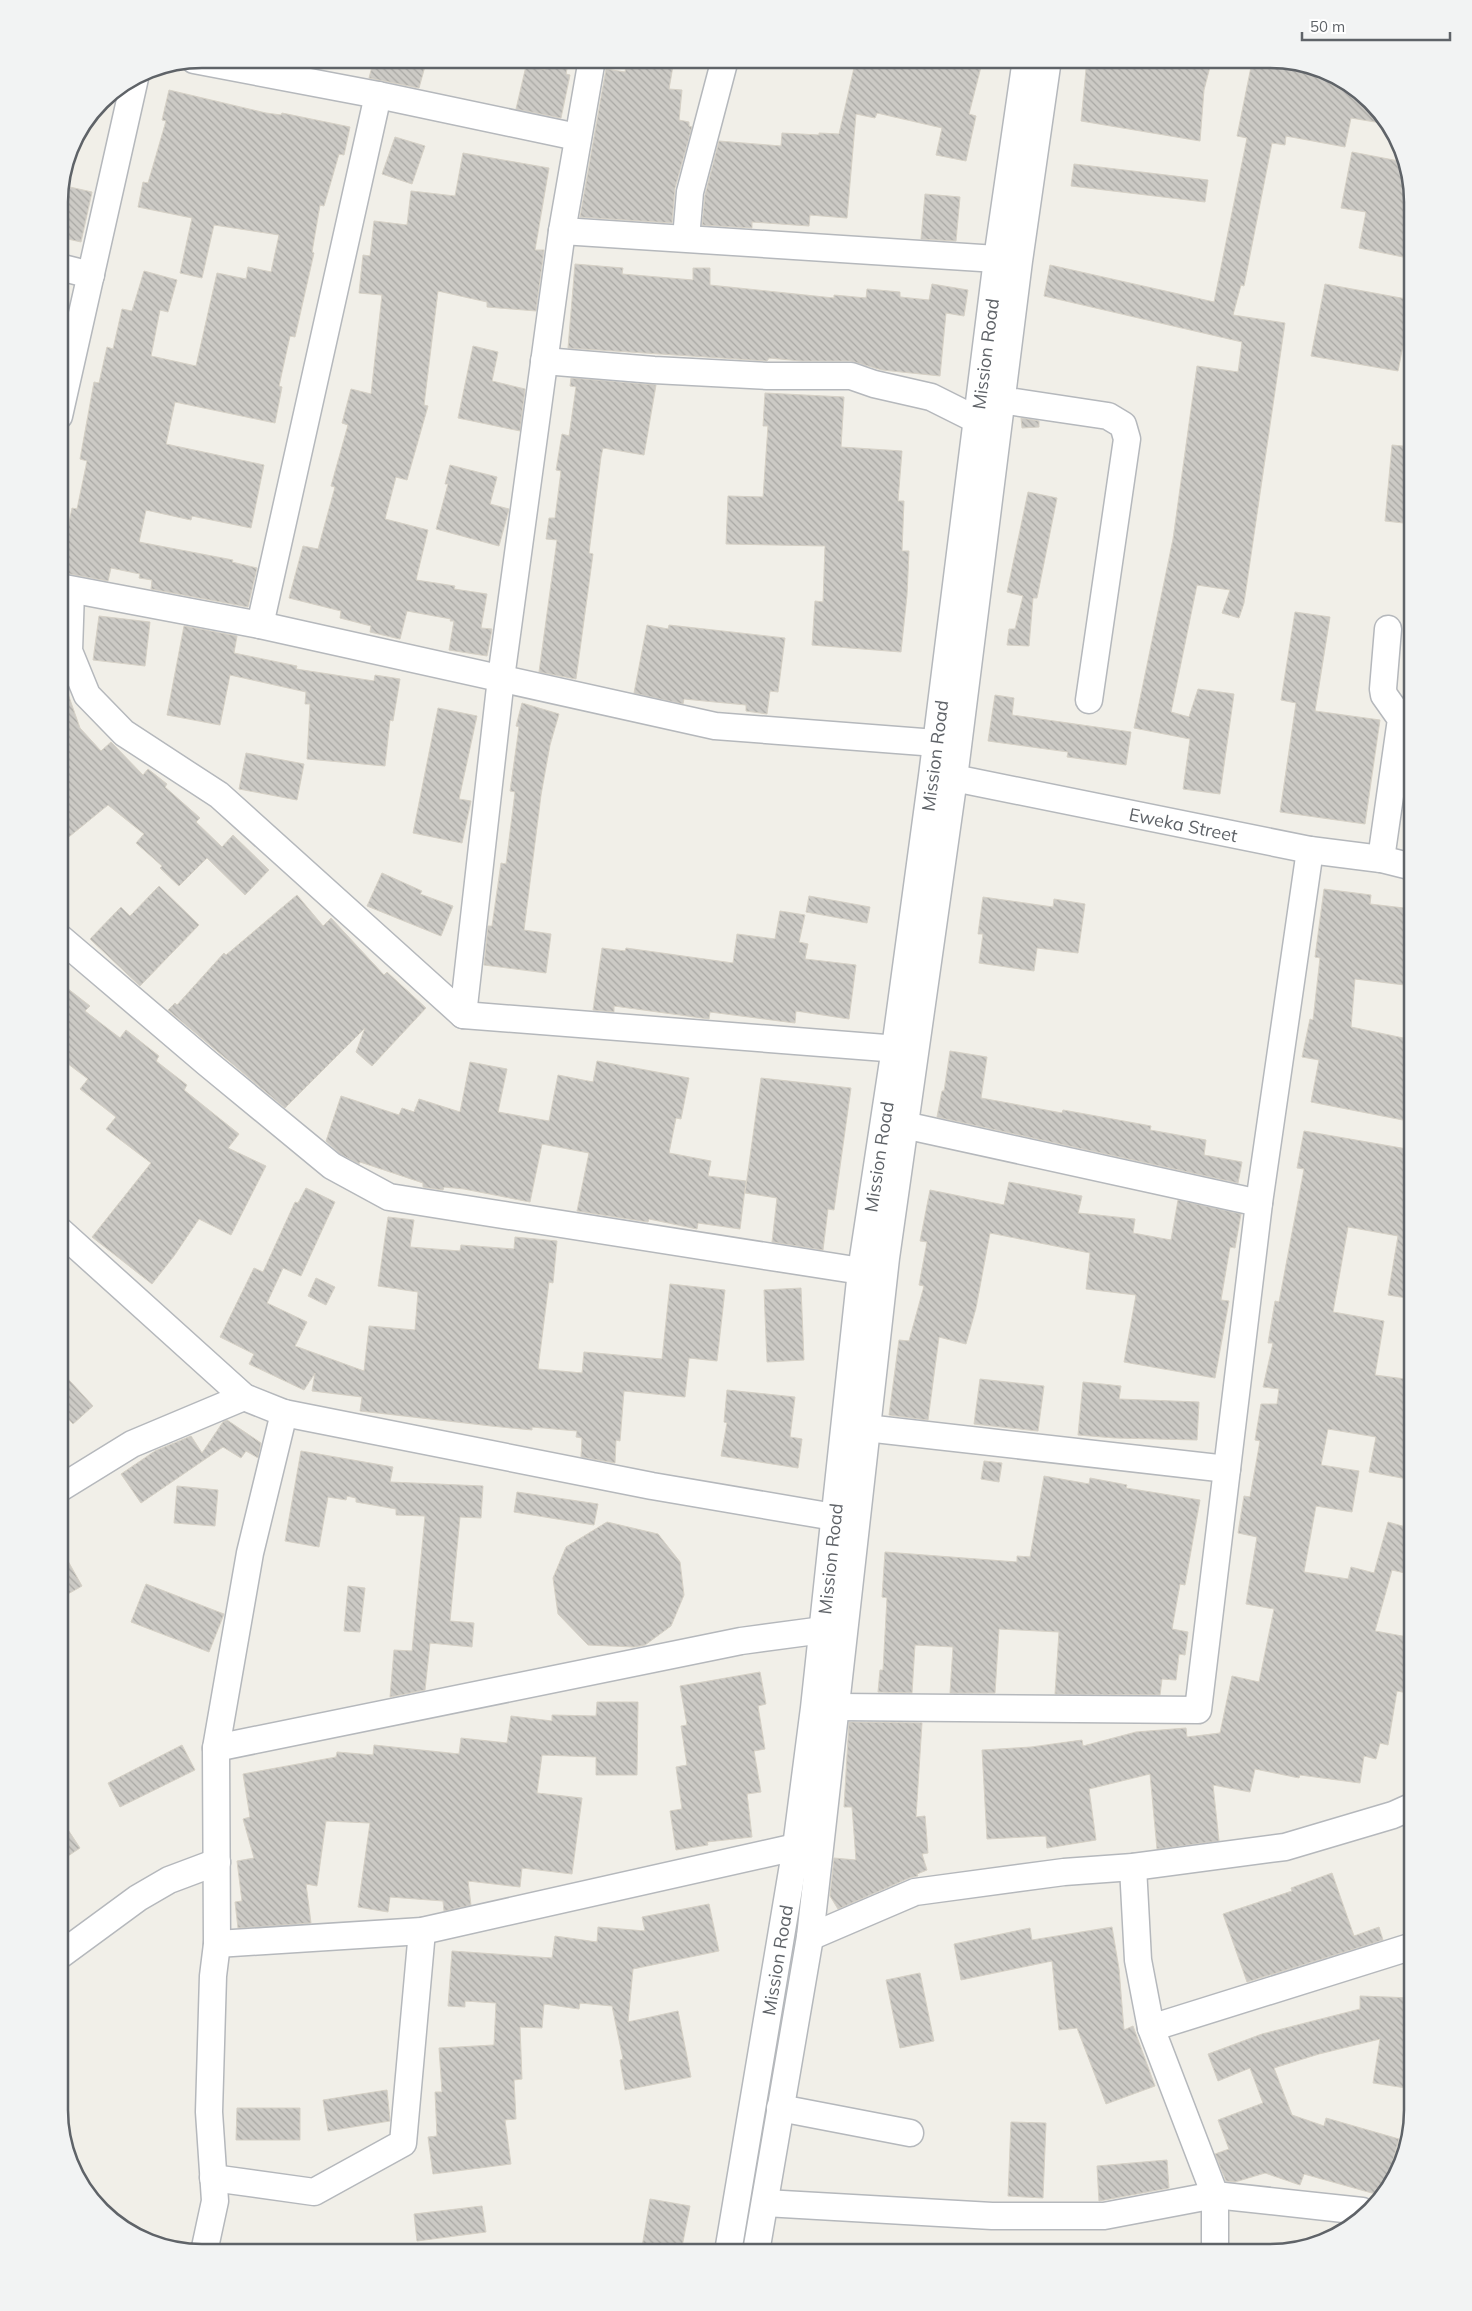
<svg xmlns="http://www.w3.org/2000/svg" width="1472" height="2311" font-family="Mulish,sans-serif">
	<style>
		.building { fill: url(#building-back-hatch); stroke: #d6d1c6 }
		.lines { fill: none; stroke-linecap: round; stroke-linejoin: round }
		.minor-casing { stroke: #b5b8bc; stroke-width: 29 }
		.minor { stroke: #fff; stroke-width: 26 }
		.labels { text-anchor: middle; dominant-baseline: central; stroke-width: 4.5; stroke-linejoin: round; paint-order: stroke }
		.street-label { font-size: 18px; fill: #5f6368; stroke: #fff }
		.rim { fill: none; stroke: #5f6368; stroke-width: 2.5 }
	</style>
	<defs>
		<pattern id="building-back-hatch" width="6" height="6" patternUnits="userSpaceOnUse" patternTransform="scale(1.25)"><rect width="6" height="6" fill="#cccac5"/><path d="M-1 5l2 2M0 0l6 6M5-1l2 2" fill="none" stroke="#a9a8a4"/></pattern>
	</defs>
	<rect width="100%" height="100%" fill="#f1efe8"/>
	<!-- building -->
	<path class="building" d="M374,59H427L419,88L369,78Z
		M548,59H569L566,74L570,75L561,118L516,109L526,66L545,70Z
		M627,59L673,66L669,89L682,90L679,120L689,122V126L692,127L675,188L672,223L580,217L606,69L625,72Z
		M856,59H983L969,114L976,116L966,161L936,155L942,128L877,113L875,118L856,114L847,218L810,215L809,226L752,222V228L702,225L705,195L719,141L781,146L782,133L819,135V133L839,134Z
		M1087,59H1212L1204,90L1200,141L1081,121Z
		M1252,62L1327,77V75L1350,83L1387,124L1351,118L1345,147L1286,136L1285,145L1272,143L1244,286L1241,285L1233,315L1285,323L1244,603L1239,618L1222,613L1230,590L1197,585L1171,712L1189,717L1198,689L1234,694L1220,794L1183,789L1190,739L1134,728L1173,539L1197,366L1238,372L1242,342L1044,296L1050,265L1214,302L1247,138L1237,136Z
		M169,90L266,113L281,115L282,113L350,127L344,155L339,154L324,206L320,205L312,252L314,253L295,337L290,336L279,386L282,387L275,423L175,402L166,444L264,465L251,528L192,516L191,520L146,510L139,542L233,560L232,562L257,568L248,607L151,589L152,580L139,578L140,574L111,568L108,581L59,572L72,508L77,509L87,461L80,459L94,382L99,383L107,347L113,349L122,309L132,311L144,271L177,280L168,312L160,310L151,356L196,366L217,273L246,279L248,267L271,272L279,235L214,225L202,278L180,273L192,218L138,207L143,182L148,183L166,121L162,120Z
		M395,137L425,146L412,184L382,174Z
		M1352,152L1404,162L1413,201V221H1410L1403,257L1359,248L1366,212L1341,208Z
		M463,153L549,168L535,250H544L536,311L487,307V302L438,291L424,405L428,406L407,480L396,477L385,519L428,530L416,580L455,586L454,589L487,594L481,628L492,629L487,656L449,650L454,621H450L451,619L407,611L400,639L370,632L371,626L340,618L341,611L289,598L303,546L318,549L335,487L331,486L348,425L342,423L351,389L371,394L382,295L359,293L363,255L370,256L374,221L407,225L411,191L455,196Z
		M1074,164L1208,180L1205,202L1071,186Z
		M61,185L92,192L81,242L59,237Z
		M925,194L960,197L956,241L921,239Z
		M575,264L623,268L622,274L693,280V268H710V285L834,298V295L866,298L867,289L900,292V297L929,300L932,284L968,290L964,316L946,313L940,376L882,370L851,361H801L769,358L767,361L568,348Z
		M1325,284L1412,300L1398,371L1311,356Z
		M473,346L498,352L492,381L525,389L520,431L458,418Z
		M571,378L656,385L644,455L603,448L601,457L589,553L593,554L576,679L539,672L557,540L546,539L549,518H555L561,471L556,470L562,434L569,436L576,387L570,386Z
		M765,393L844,397L841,447L902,451L898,501H904L902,551H909L907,595L901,652L812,645L815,601L823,602L825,546L726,544L728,496L763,497L768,426H763Z
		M1021,418L1039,421V427L1022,428Z
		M1392,445L1413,447V524L1385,521Z
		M450,465L497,477L490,504L509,509L499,546L436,529L448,484H445Z
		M1028,492L1057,498L1037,598H1033L1029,646L1007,645L1009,629H1015L1023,596L1007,592Z
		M1295,612L1330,617L1315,711L1380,720L1365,824L1280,812L1296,703L1281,700Z
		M99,616L150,622L145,666L93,660Z
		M647,625L668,629L669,625L785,638L778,692L770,691L767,714L746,711V705L684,699L683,704L634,693Z
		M184,626L237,636L234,653L297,666L296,669L374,681L375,675L400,679L393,721L390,720L385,766L307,759L310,704H305L306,692L230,675L220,725L167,715Z
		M61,674L80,728L101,751L111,742L143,775L148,769L167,784L165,787L200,818L196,822L222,847L233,835L269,870L245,895L207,858L179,886L160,868L162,866L136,843L144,834L108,805L59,845V675Z
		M995,695L1014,698L1012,715L1131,732L1126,765L1067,757L1068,752L988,741Z
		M522,703L559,714L550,745L541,795L524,930L551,934L546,973L484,965L488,926H492L501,863L506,864L515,792L510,791L519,727L516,726Z
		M438,708L477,716L459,799L471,801L462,843L413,833Z
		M246,753L304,764L297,800L239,789Z
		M382,873L422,891L420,894L453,906L441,936L367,906Z
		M159,886L199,925L140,986L90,939L121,907L130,916Z
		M1324,889L1371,895L1370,904L1413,909V986L1355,979L1351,1027L1413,1040V1122L1311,1102L1319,1060L1302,1057L1310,1019L1313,1020L1320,958L1315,957Z
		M297,895L323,926L331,918L384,975L387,972L426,1008L372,1066L356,1052L365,1028L285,1108L168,1010L175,1003L177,1005L224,953L226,955Z
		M809,896L870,907L867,923L806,912Z
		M983,897L1053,907L1054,899L1085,904L1078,953L1037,948L1034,971L979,963L983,934H978Z
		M780,911L805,915L799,942L808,944L805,959L856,965L849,1019L796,1011L795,1023L710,1012L709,1019L614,1006V1012L593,1010L602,948L625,951L626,948L733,963L737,934L775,939Z
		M67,988L90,1006L85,1011L120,1038L126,1030L159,1056L156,1061L187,1085L184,1090L239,1134L228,1148L266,1166L231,1235L199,1219L174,1256L152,1284L92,1237L151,1163L106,1129L116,1117L80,1089L88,1079L59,1057V998Z
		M950,1051L987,1057L981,1098L1062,1113L1063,1110L1151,1126L1150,1130L1206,1140L1204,1155L1242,1162L1238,1183L937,1117L942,1091H944Z
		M597,1061L689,1078L681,1119L676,1118L669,1153L711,1161L708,1176L746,1181L740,1229L698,1223L697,1229L649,1219L648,1222L577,1211L589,1153L542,1144L530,1202L464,1189L444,1187L443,1190L423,1187V1183L360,1162L359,1164L340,1154L326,1141L341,1096L399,1115L402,1108L414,1112L419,1099L460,1112L470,1062L507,1069L498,1112L549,1121L558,1075L593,1082Z
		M761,1078L851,1088L834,1210L828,1209L823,1250L772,1242L777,1198L745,1193Z
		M1304,1131L1413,1150V1299L1388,1295L1398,1236L1348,1227L1333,1312L1384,1321L1375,1375L1413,1380V1480L1369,1472L1376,1437L1328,1429L1321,1465L1359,1471L1352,1512L1316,1506L1304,1572L1348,1579L1351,1567L1374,1573L1388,1522L1413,1529V1575L1392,1570L1375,1631L1413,1638V1694L1397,1691L1388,1745L1380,1743L1376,1759L1364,1756L1360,1783L1300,1775L1299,1778L1255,1769L1250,1792L1213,1785L1219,1841L1157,1849L1150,1774L1089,1789L1096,1840L1047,1848L1046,1836L987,1839L982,1750L1031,1747L1082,1740L1083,1746L1136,1732L1186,1728L1187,1737L1220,1733L1232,1676L1259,1682L1274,1609L1246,1604L1257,1537L1238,1533L1244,1496L1250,1497L1260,1441L1255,1440L1261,1404H1277L1279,1389L1263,1387L1273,1343H1268L1275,1301L1279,1302L1304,1169L1297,1168Z
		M1009,1182L1082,1196L1078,1213L1135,1219L1133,1233L1171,1240L1178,1200L1241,1214L1235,1248L1230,1247L1221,1300L1229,1301L1215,1378L1124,1362L1136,1295L1086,1289L1090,1253L990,1233L976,1308L966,1344L939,1337L928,1420L889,1415L899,1340L909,1341L924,1286L919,1285L927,1242L920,1241L930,1190L1004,1205Z
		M306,1188L335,1202L301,1276L283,1268L267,1303L307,1322L295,1346L364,1371L369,1326L415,1330L418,1292L378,1286L388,1217L414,1220L410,1247L460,1251L461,1245L514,1249L515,1237L557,1241L553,1283L549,1282L538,1369L582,1373L584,1352L662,1359L670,1284L725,1290L717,1361L689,1358L685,1397L624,1391L620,1441L616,1440L615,1463L581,1457L582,1438L576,1437L577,1431L532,1427V1430L491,1426L360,1411L362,1397L312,1391L315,1373L304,1390L249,1364L254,1354L220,1337L254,1268L263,1272L295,1202L298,1203Z
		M316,1278L335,1287L326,1305L308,1296Z
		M801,1288L804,1360L767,1362L764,1290Z
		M59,1369L93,1406L73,1424L59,1409Z
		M980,1379L1044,1386L1038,1431L974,1424Z
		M1083,1382L1121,1386L1119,1399L1199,1402L1197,1440L1115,1438L1078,1435Z
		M727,1390L795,1397L790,1437L802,1439L798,1468L721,1456L727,1423L724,1422Z
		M227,1420L261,1443L258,1458L246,1451L241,1458L223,1447L141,1503L121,1474L155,1451L191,1436L202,1453L223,1422Z
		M301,1451L393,1467L390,1482L483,1486L481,1518L460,1517L450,1621L474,1623L472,1647L430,1643L425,1690L390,1697L394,1650L412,1651L425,1516L396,1515V1509L356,1502V1498L347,1496L346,1500L328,1497L319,1547L285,1541Z
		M984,1461L1002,1463L999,1482L981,1479Z
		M1044,1476L1089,1484L1090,1478L1127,1485L1126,1488L1200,1500L1185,1585L1180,1584L1172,1629L1188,1632L1185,1655L1179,1654L1176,1680L1162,1679L1160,1695L1055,1694L1059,1632L999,1629L995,1693H950L953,1647L915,1645L912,1693L878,1692L880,1670H883L887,1598L882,1597L885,1552L1017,1562V1556L1030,1557Z
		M177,1486L218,1490L215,1526L174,1523Z
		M517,1492L598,1504L594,1525L514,1512Z
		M607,1522L658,1534L680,1562L684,1595L671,1626L645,1645L634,1647L588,1645L558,1614L553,1578L566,1547Z
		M59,1545L82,1586L59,1599Z
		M146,1584L224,1614L209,1652L131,1622Z
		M348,1586L365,1588L360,1632L344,1631Z
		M760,1672L766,1704L758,1706L765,1749L754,1751L761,1792L747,1794L752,1837L707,1842L708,1845L676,1850L670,1811L682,1809L676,1767L687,1765L681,1726L687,1725L680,1686Z
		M597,1702H638L637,1775H596V1757L542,1755L537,1793L582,1798L572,1874L522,1868L520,1887L468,1881L471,1905L444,1911L443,1901L390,1897L388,1912L358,1907L370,1823L326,1821L317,1886L306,1884L311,1923L238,1928L235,1902L242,1901L237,1861L254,1858L243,1819L250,1817L243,1774L336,1757L337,1752L373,1755L374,1745L459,1754L461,1738L507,1743L511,1716L552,1721V1715L596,1716Z
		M849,1722L922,1723L916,1817L925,1816L928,1853L922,1854L927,1870L917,1874L918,1876L909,1878L838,1909L830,1896L834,1858L856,1860L852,1807H844Z
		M182,1745L195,1770L120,1807L108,1783Z
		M59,1816L80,1848L59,1862Z
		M1332,1873L1354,1936L1379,1927L1383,1940L1247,1982L1223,1914L1292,1891L1291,1888Z
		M709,1904L719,1951L633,1969L628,2022L678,2011L691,2077L625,2090L620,2060L623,2059L612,2006L580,2003L579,2009L544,2004L542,2028L520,2027L522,2079L514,2080L516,2119L505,2120L511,2164L433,2174L428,2137L437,2136L435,2092H442L439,2048L494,2045L496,2003L465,2001V2007L448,2006L452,1951L552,1958L555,1936L597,1942L598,1927L645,1931L642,1917Z
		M1112,1927L1119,1969L1124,2030L1133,2026L1155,2086L1106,2104L1077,2028L1059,2030L1052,1961L961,1980L954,1944L1030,1928L1032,1940Z
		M920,1973L934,2041L900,2048L886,1980Z
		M1360,1996L1413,1998V2089L1373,2083L1380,2039L1319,2054L1274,2068L1292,2115L1324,2126L1326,2118L1399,2139L1384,2191L1379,2195L1304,2174L1300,2185L1265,2173L1235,2182L1226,2181L1215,2154L1229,2149L1218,2120L1263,2103L1250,2068L1218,2081L1208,2054L1262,2034L1360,2009Z
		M387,2090L390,2121L328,2131L323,2100Z
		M237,2108H300V2140H236Z
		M1011,2122L1046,2123L1043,2198L1008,2196Z
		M1167,2160L1169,2188L1099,2201L1097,2166Z
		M650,2199L690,2206L681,2252L642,2247Z
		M482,2206L486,2232L417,2241L414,2214Z"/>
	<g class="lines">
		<!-- minor casing -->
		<g class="minor-casing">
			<g id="minor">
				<path d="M194,60L378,95L577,137"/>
				<path d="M562,231L997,259"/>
				<path d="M686,238L690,192L725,59"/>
				<path d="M59,267L91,275"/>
				<path d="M544,361L654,370L767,376H851L874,384L931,397L977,420"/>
				<path d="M1001,400L1108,416L1123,425L1127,439L1089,700"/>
				<path d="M59,416L135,78"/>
				<path d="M59,587L260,625L715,726L936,743"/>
				<path d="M71,591L69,651L87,695L124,733L219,795L463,1015L911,1050"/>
				<path d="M260,625L378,95"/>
				<path id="s1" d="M954,778L1310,850L1381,859L1413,867"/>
				<path d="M1381,859L1401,719L1384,695L1383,689L1388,629"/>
				<path d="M59,937L207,1063L332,1166L389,1197L861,1271"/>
				<path d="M463,1015L501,678L562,231L592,59"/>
				<path d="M904,1125L1259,1203"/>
				<path d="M59,1230L244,1397L284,1413L652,1486L834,1517"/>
				<path d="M866,1428L1227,1469"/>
				<path d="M59,1489L132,1444L244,1397"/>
				<path d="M837,1707L1198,1710L1259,1203L1310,850"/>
				<path d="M216,1748L741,1641L823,1630"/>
				<path d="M1133,1867L1138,1960L1151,2028L1215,2195V2252"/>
				<path d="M810,1937L915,1892L1064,1872L1133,1867L1285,1847L1393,1815L1413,1806"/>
				<path d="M217,1944L422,1931L796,1847"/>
				<path d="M59,1956L138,1898L169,1880L217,1862"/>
				<path d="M1151,2028L1413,1946"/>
				<path d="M780,2108L910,2133"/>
				<path d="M213,2178L314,2192L403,2143L422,1931"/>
				<path d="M765,2203L992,2216H1104L1215,2195L1362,2211"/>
				<path d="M204,2252L215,2201L209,2112L213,1976L217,1944L216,1748L250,1553L284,1413"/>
				<path id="s2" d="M728,2252L796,1847L814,1708L861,1271L895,1048L932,776L997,259L1026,59"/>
				<path d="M756,2252L810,1937L886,1258L954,778L1019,261L1048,59"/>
			</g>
		</g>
		<!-- minor -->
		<use href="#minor" class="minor"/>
	</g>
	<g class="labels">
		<!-- street labels -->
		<g class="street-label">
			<text stroke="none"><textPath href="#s2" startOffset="1916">Mission Road</textPath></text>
			<text stroke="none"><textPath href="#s2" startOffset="1511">Mission Road</textPath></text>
			<text stroke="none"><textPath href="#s1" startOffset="234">Eweka Street</textPath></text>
			<text stroke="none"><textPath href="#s2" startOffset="1106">Mission Road</textPath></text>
			<text stroke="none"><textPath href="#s2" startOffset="701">Mission Road</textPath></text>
			<text stroke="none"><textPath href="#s2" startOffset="296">Mission Road</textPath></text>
		</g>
	</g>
	<!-- crop -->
	<path d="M0 0H1472V2311H0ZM202 68H1270A134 134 0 0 1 1404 202V2110A134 134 0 0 1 1270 2244H202A134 134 0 0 1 68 2110V202A134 134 0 0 1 202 68Z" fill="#f2f3f3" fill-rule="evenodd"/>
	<path class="rim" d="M202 68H1270A134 134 0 0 1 1404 202V2110A134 134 0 0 1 1270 2244H202A134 134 0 0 1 68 2110V202A134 134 0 0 1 202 68Z"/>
	<!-- scale -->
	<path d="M1302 32v8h148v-8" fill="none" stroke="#5f6368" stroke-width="2.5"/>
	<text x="1310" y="32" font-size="15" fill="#5f6368" stroke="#ffffff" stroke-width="4" paint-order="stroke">50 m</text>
</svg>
